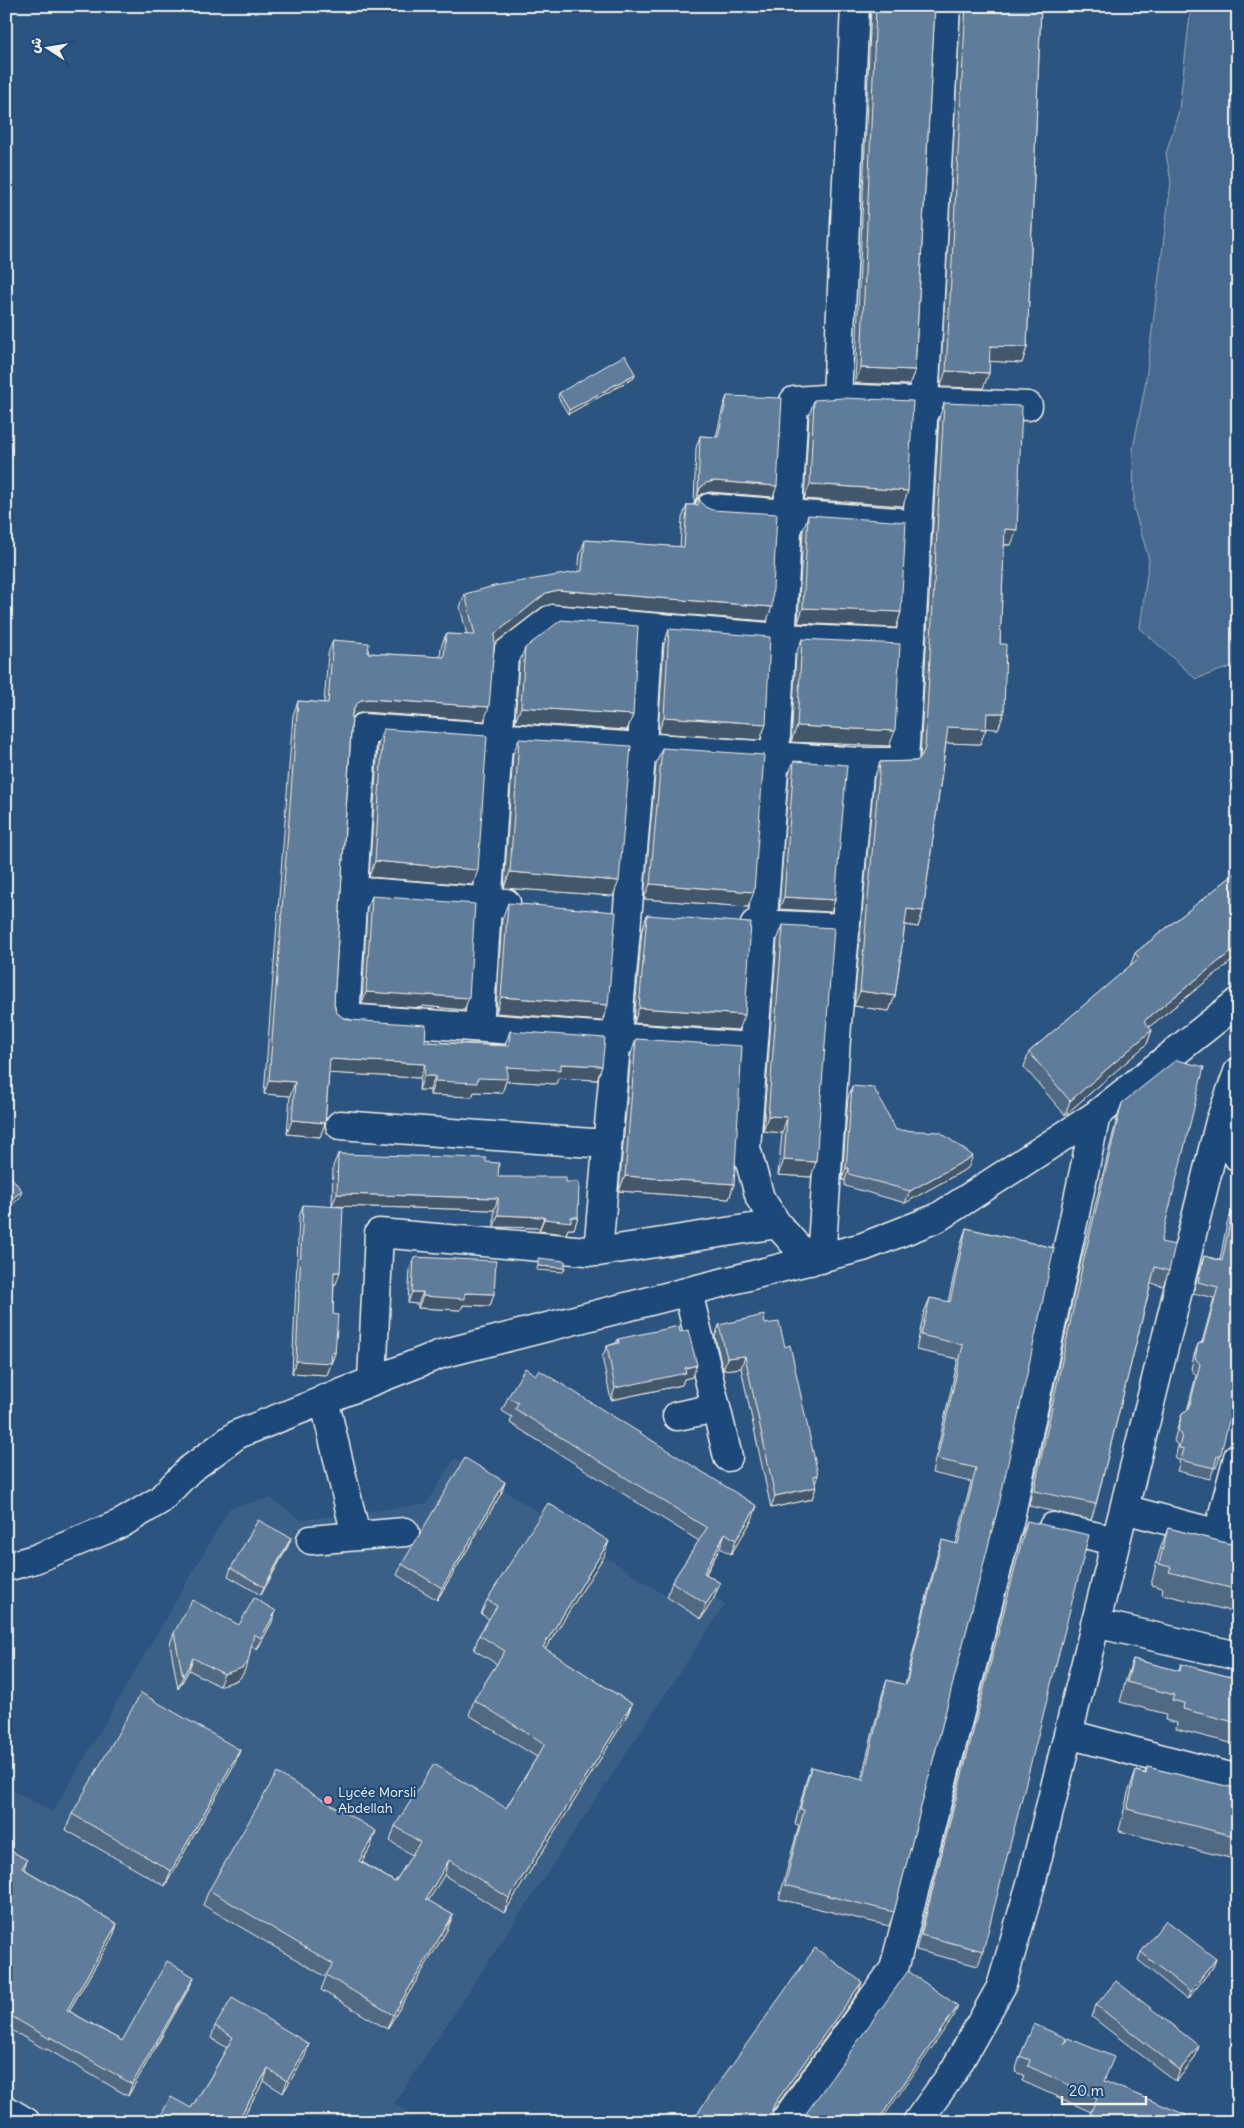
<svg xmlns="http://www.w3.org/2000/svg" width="1244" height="2128" font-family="Delius,'Playpen Sans Arabic',sans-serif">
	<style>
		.built { fill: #3b6088 }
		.green { fill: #496b90; stroke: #9eaebc }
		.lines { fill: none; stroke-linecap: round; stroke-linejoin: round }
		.minor-casing { stroke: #f4f1e8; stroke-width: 31 }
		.minor { stroke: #1f4a7a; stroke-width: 28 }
		.wall { fill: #516a84; stroke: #f4f1e8 }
		.shaded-wall { fill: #42566c; stroke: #f4f1e8 }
		.building { fill: #5e7b9a; stroke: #f4f1e8 }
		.poi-dot { fill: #ff9aa2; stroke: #1f4a7a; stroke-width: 2 }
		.labels { text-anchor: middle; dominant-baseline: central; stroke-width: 4.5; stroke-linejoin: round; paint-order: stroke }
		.poi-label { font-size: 14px; fill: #f4f1e8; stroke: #1f4a7a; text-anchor: start }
	</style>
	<rect width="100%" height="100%" fill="#2c5481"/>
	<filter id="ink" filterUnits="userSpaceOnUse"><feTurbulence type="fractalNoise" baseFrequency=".02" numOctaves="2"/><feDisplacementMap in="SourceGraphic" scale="10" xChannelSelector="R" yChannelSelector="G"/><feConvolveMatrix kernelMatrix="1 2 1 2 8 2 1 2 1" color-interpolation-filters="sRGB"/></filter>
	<g filter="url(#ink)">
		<!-- built -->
		<path class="built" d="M455,1458L666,1596L680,1575L725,1604L394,2104L421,2122H48L6,2097V1787L53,1812L230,1508L270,1498L301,1520L426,1504Z"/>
		<!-- green -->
		<path class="green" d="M1191,6H1238V430L1234,440L1238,459V664L1196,679L1140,628L1149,559L1134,509L1133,449L1145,386L1171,182L1166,154L1179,110Z"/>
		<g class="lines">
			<!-- minor casing -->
			<g class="minor-casing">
				<path id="minor" d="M837,398L855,6
					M709,508L897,522
					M353,891L506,903
					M755,924L846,928
					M479,1027L504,655L551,619L781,638L911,644
					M752,1047L345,1018L363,728L860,762H904L946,6
					M1220,1121L1238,1157
					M340,1125L606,1144
					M598,1252L642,746L649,627
					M821,1259L837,1024L860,762
					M810,1261L777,1224L760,1198L746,1148L775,756L794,401L837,398L1028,406
					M688,1292L728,1457
					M372,1380L379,1233L598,1252L777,1224
					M324,1399L356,1536
					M677,1416L716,1408
					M1124,1509L1238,1539
					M1053,1527L1116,1541
					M1218,1533L1238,1457
					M311,1540L405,1532
					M6,1567L35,1559L122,1523L160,1500L189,1470L238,1434L441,1354L863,1247L937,1218L1096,1115L1238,1002
					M1095,1623L1238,1656
					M1068,1734L1238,1779
					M6,2110L26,2122
					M784,2122L894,1969L1010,1518L1096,1115
					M917,2122L954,2071L1001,1987L1032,1880L1220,1121L1238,1072"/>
			</g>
			<!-- minor -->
			<use href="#minor" class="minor"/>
		</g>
		<!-- wall -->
		<path class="wall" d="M871,6H935L915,370L909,385L855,383Z
			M961,6H1041L1027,347L1022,363L989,361V373L983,388L940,387Z
			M635,374L634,378L568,414L558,397L559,393Z
			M727,396L773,497L710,492L702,494L699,497L700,501L767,621L552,604L542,607L495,644L484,721L364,712L356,714L352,718L334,1003L336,1012L342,1017L425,1042L505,1045L510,1031L602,1066L597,1080L558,1078L556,1084L506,1081L502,1093L474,1092L472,1097L430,1095V1090H419L420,1078L329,1073L325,1123L320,1137L287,1134L290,1096L264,1094L293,715L298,701L324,703L328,654L333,640L368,653L440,657L441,647L446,634L467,635L460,607L465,594L578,572L580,554L585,540L680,547L682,518L687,505H695L698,497L696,499L694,505L696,448L700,436L716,437L723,407Z
			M814,400L903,506L804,499L809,416Z
			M944,403L1011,545H1004L1000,644L1004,713L998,729L986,728L980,744L946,743L923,911L918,927L905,925L895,996L889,1011L854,1006L874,778L880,762L917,761L920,758L939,418Z
			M808,515L901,612L896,628L798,623L803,530Z
			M669,629L766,724L760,740L658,733L664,644Z
			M802,639L889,746L791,742L796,654Z
			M525,648L633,715L627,730L515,723L519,663Z
			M383,729L473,885L369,877L378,745Z
			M519,739L613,896L504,888L513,754Z
			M662,748L748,907L644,899L656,764Z
			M794,761L835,900L831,912L779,909L789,773Z
			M1238,871V956L1149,1027L1152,1030L1147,1044L1065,1115L1024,1067L1029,1052L1130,966L1135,953Z
			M372,896L464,1010L423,1006L422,1008L362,1004L367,908Z
			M508,903L602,1021L496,1013L502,919Z
			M647,915L739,1030L634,1023L642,930Z
			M783,925L811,1177L778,1175L782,1133L763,1131L777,940Z
			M636,1039L734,1184L729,1199L619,1191L631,1054Z
			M852,1086L896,1130L968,1168L905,1203L845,1186V1180H842L848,1098Z
			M1122,1103L1169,1271L1163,1286L1151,1283L1096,1504L1091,1520L1029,1506L1079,1269L1117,1118Z
			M338,1154L486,1162L498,1177L566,1182L578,1217L574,1229H568L566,1234L539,1231L540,1228L494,1227V1210L332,1206L333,1166Z
			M303,1205L336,1284H334L333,1314L335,1353L327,1375L292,1373L299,1217Z
			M1232,1212L1220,1457L1216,1468H1214L1210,1479L1177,1471L1180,1460L1175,1459L1178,1446L1174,1441L1178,1426L1182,1414L1187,1411L1196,1376L1191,1369L1194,1355L1198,1344L1202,1342L1214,1298L1193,1293L1200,1268L1204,1256L1220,1260L1227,1223Z
			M966,1228L1054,1248L894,1912L889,1926L779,1899L799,1825L795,1824L806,1781L811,1767L861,1780L882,1695L887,1680L905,1685L937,1555L942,1540L956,1544L971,1482L932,1473L958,1359L916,1350L924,1312L930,1298L948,1302L961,1243Z
			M414,1257L494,1294L490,1306L463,1305L461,1310L418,1308V1304L408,1303L410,1269Z
			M765,1324L816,1487L812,1499L771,1508L741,1368L723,1370L715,1337L719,1325Z
			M618,1339L692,1377L684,1379L682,1385L611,1400L602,1357L607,1346L616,1343Z
			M508,1397L752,1520L731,1554L720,1548L706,1574L720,1583L714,1598L701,1619L667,1597L672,1582L699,1541L510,1423L512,1417L502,1411Z
			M505,1482L501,1494L437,1600L397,1575L402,1564Z
			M1027,1521L983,1951L978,1966L916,1950L1021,1536Z
			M1168,1528L1238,1546V1613L1162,1594L1163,1588L1151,1585L1160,1549Z
			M291,1538L288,1546L261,1595L228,1576L231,1568Z
			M604,1556L545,1649L632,1704L626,1718L504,1913L444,1875L428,1901L453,1915L447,1930L387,2029L321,1990L326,1977L203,1905L209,1890L371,1846L362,1862L395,1882L412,1855L390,1841L395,1826L506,1808L537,1757L469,1715L474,1700L497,1664L474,1650L479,1635L489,1619L481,1614L487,1600Z
			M272,1622L257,1650L251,1646L243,1674L238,1680L219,1686L189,1670L178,1689L170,1644L174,1633Z
			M1133,1659L1179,1671L1181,1664L1238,1679V1745L1176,1729L1177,1723L1165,1720L1166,1714L1120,1702L1126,1679Z
			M240,1750L234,1765L165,1886L66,1830L72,1814Z
			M1147,1767L1238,1789V1860L1119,1831L1128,1793L1136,1771L1145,1773Z
			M6,1848L27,1860L24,1869L117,1924L113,1936L69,2011L122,2041L194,1977L189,1988L128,2096L47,2049L46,2050L6,2027Z
			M1141,1952L1216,1959L1213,1967L1187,2000L1138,1960Z
			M1096,2005L1195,2058L1176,2082L1092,2017Z
			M215,2026L305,2056L283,2093L264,2081L240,2122H157L191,2108L209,2080L227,2048L211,2038Z
			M1064,2044L1105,2082L1184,2122H1087L1091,2112L1022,2081L1024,2075L1015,2072L1020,2056Z"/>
		<!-- shaded-wall -->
		<path class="shaded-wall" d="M990,346L1027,347L1022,363L984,361Z
			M861,368L915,370L909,385L855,383Z
			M946,371L989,373L983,388L940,387Z
			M635,374L634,378L568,414L569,410Z
			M714,481L777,486L773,497L710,492L702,494L696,499L694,505L700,488L706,483Z
			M810,484L908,491L903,506L804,499Z
			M1005,529L1017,530L1011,545L999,544Z
			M557,590L772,607L767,621L552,604L542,607L490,647L495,634L546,593Z
			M803,608L901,612L896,628L798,623Z
			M369,699L489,707L484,721L364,712L356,714L350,720L355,706L361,700Z
			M521,707L633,715L627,730L515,723Z
			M987,713H1004L998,729L981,728Z
			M664,717L766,724L760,740L658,733Z
			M797,726L895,731L889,746L791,742Z
			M948,727L986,729L980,744L942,743Z
			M375,861L478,870L473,885L369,877Z
			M510,872L619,881L613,896L504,888Z
			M650,884L754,892L748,907L644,899Z
			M784,897L835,900L831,912L779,909Z
			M907,909L923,911L918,927L901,924Z
			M1238,946V956L1139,1035L1144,1021Z
			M860,991L895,996L889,1011L854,1006Z
			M366,992L427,995L469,998L464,1010L423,1006L422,1008L362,1004Z
			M501,997L608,1005L602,1021L496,1013Z
			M639,1008L745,1015L739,1030L634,1023Z
			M1152,1030L1147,1044L1065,1115L1070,1101Z
			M330,1059L425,1064L420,1078L325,1073Z
			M561,1064L602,1066L597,1080L558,1078L556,1084L506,1081L502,1093L474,1092L472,1097L430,1095L435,1081L478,1078L507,1067Z
			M424,1076H435L430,1090H419Z
			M269,1080L295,1082L290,1096L264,1094Z
			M768,1116L787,1117L782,1133L763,1131Z
			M292,1120L325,1123L320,1137L287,1134Z
			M973,1156L968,1168L905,1203L910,1191Z
			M784,1160L816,1162L811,1177L778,1175Z
			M846,1168H849L845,1180H842Z
			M625,1176L734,1184L729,1199L619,1191Z
			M22,1191L19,1199L6,1209V1203Z
			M337,1194L498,1198L494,1210L332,1206Z
			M498,1215L544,1217L540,1228L494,1227Z
			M571,1217H578L574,1229H568L566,1234L539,1231L544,1219Z
			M538,1266L565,1268L563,1272L536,1270Z
			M334,1272H340L336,1284H330Z
			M412,1292H423L418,1304L408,1303Z
			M465,1293L494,1294L490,1306L463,1305L461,1310L418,1308L423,1296Z
			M332,1352L335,1353L327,1375L292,1373L296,1361Z
			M745,1356L741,1368L723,1370L727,1358Z
			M697,1365L692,1377L684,1379L682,1385L611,1400L615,1388Z
			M818,1475L814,1487V1476Z
			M505,1482L501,1494L437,1600L442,1588Z
			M816,1487L812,1499L771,1508L775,1496Z
			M757,1506L752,1520L731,1554L736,1540Z
			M725,1533L720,1548L698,1587L704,1573Z
			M291,1538L288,1546L261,1595L264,1587Z
			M609,1541L604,1556L537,1662L543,1647Z
			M720,1583L714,1598L701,1619L706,1604Z
			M276,1611L272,1622L257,1650L261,1638Z
			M193,1658L189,1670L178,1689L183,1677Z
			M248,1662L243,1674L238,1680L219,1686L224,1674Z
			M632,1704L626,1718L504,1913L509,1898Z
			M240,1750L234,1765L165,1886L171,1871Z
			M376,1831L371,1846L354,1875L359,1861Z
			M449,1860L444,1875L420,1914L426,1899Z
			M453,1915L447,1930L387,2029L393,2015Z
			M117,1924L113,1936L63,2021L67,2010Z
			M1216,1959L1213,1967L1187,2000L1190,1992Z
			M194,1977L189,1988L128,2096L132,2084Z
			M862,1982L859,1991L771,2113L775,2103Z
			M958,2006L954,2016L880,2122H877Z
			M309,2044L305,2056L283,2093L287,2081Z
			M1199,2046L1195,2058L1176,2082L1180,2070Z
			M268,2069L264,2081L240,2122H237Z"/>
		<!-- building -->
		<path class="building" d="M876,6H935L915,370L861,368Z
			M966,6H1041L1027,347L990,346L989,373L946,371Z
			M625,355L635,374L569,410L559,393Z
			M727,396L782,398L777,486L714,481L706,483L700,488L698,494L700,436L718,437Z
			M843,398L913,401L908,491L810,484L814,400Z
			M944,403L1022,406L1017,530L1005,529L1000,644H1006L1004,713H987L986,729L948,727L923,911L907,909L895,996L860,991L880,762L917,761L922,755L925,748Z
			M699,495L700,501L705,507L712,510L777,514L772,607L557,590L546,593L495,634L489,707L369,699L361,700L355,706L352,713L334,1003L336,1012L342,1017L349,1020L426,1025L425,1042L509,1046L510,1031L605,1038L602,1066L561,1064V1070L507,1067V1079L478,1078L477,1083L435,1081V1076H424L425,1064L330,1059L325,1123L292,1120L295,1082L269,1080L298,701L328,703L333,640L369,643L368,653L444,657L446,634L475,635L465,594L494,586L582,571L585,540L684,547L687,505H698Z
			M808,515L906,522L901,612L803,608Z
			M561,620L638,626L633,715L521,707L525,648Z
			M669,629L770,637L766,724L664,717Z
			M802,639L900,644L895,731L797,726Z
			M383,729L487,736L478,870L375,861Z
			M519,739L631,746L619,881L510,872Z
			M662,748L764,755L754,892L650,884Z
			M794,761L847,765L835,900L784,897Z
			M1238,871V946L1144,1021L1152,1030L1070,1101L1029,1052L1139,958L1135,953Z
			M372,896L475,904L469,998L427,995V996L366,992Z
			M508,903L616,912L608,1005L501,997Z
			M647,915L751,923L745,1015L639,1008Z
			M783,925L834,928L816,1162L784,1160L787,1117L768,1116Z
			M636,1039L742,1046L734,1184L625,1176Z
			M1176,1060L1204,1067L1161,1242L1175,1245L1169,1271L1155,1267L1096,1504L1034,1491L1085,1254L1122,1103Z
			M852,1086L874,1088L896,1130L940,1132L973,1156L910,1191L849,1174V1168H846Z
			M338,1154L486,1158V1162L499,1163L498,1177H566V1182H579L578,1217H571V1222L544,1219V1217L498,1215V1198L337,1194Z
			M6,1170L22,1191L6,1203Z
			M303,1205L343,1207L340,1272H334L333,1314L338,1315L335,1353L332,1352L331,1363L296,1361Z
			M1232,1212L1238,1213V1384L1220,1457L1217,1456L1214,1468L1181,1460L1184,1449L1179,1448L1182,1435L1178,1430L1182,1414L1187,1411L1191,1401L1200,1364L1195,1358L1198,1344L1203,1342L1207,1328L1218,1287L1198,1282L1204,1256L1222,1261Z
			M966,1228L1054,1248L1000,1500L894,1912L785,1885L804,1810L800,1809L811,1767L863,1780L887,1680L906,1685L942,1540L958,1544L976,1468L937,1459L963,1345L921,1335L930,1298L950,1302Z
			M414,1257L496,1261L494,1294L465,1293V1299L423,1296V1292H412Z
			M538,1258L565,1261V1268L538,1266Z
			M764,1315L765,1324L779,1322L785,1347L790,1345L818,1475L814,1476L816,1487L775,1496L745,1356L727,1358L719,1325Z
			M679,1326L680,1332L688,1330L697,1365L685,1368L686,1373L615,1388L607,1346L619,1343L618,1339Z
			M525,1368L536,1375L539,1370L757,1506L736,1540L725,1533L704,1573L720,1583L706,1604L672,1582L707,1528L515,1409L518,1403L508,1397Z
			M465,1458L505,1482L442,1588L402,1564Z
			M548,1503L609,1541L543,1647L632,1704L509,1898L449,1860L426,1899L453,1915L393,2015L326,1975L333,1964L209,1890L277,1773L376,1831L359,1861L395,1882L420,1842L395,1826L434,1764L506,1808L545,1744L474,1700L505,1651L479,1635L497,1606L487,1600Z
			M258,1520L291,1538L264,1587L231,1568Z
			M1027,1521L1089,1535L983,1951L921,1935Z
			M1168,1528L1238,1546V1590L1169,1572L1171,1567L1159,1564Z
			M254,1598L276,1611L261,1638L254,1634L248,1662L242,1668L224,1674L193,1658L183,1677L174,1633L192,1600L239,1625Z
			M1133,1659L1180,1671L1181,1664L1238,1679V1723L1183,1709L1184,1703L1172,1700L1174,1695L1127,1682Z
			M141,1693L240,1750L171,1871L72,1814Z
			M1147,1767L1238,1789V1837L1127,1809L1136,1771L1146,1774Z
			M6,1848L27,1860L22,1868L117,1924L67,2010L122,2041L167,1961L194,1977L132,2084L51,2037L50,2039L6,2013Z
			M1166,1920L1216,1959L1190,1992L1141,1952Z
			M815,1948L862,1982L775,2103L772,2110L773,2118L776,2122H691Z
			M908,1971L958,2006L877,2122H800Z
			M1116,1981L1199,2046L1180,2070L1096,2005Z
			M232,1998L309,2044L287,2081L268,2069L237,2122H157L171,2097L191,2108L209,2080L233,2037L215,2026Z
			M1034,2024L1066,2038L1064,2044L1068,2038L1114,2057L1104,2081L1186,2115L1183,2122H1100L1102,2118L1090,2114L1097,2098L1028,2066L1030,2060L1020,2056Z"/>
	</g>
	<!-- markers -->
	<circle class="poi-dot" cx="328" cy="1800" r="5"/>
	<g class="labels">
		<!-- poi labels -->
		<g class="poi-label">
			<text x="338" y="1792">Lycée Morsli<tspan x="338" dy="16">Abdellah</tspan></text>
		</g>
	</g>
	<!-- margin -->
	<rect width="1244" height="2128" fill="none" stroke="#1f4a7a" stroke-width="25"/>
	<rect x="12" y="12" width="1219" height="2103" fill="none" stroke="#f4f1e8" stroke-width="2" filter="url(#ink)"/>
	<!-- north arrow -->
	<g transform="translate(48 48) rotate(282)" stroke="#1f4a7a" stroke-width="4" paint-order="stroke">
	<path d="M0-4L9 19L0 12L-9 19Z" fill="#f4f1e8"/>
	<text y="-8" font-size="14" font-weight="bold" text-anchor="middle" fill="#f4f1e8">ش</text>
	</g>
	<!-- scale -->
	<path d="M1062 2096v8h84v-8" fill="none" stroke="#f4f1e8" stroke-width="2.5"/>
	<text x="1069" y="2096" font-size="15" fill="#f4f1e8" stroke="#1f4a7a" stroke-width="4" paint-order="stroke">20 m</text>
</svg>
